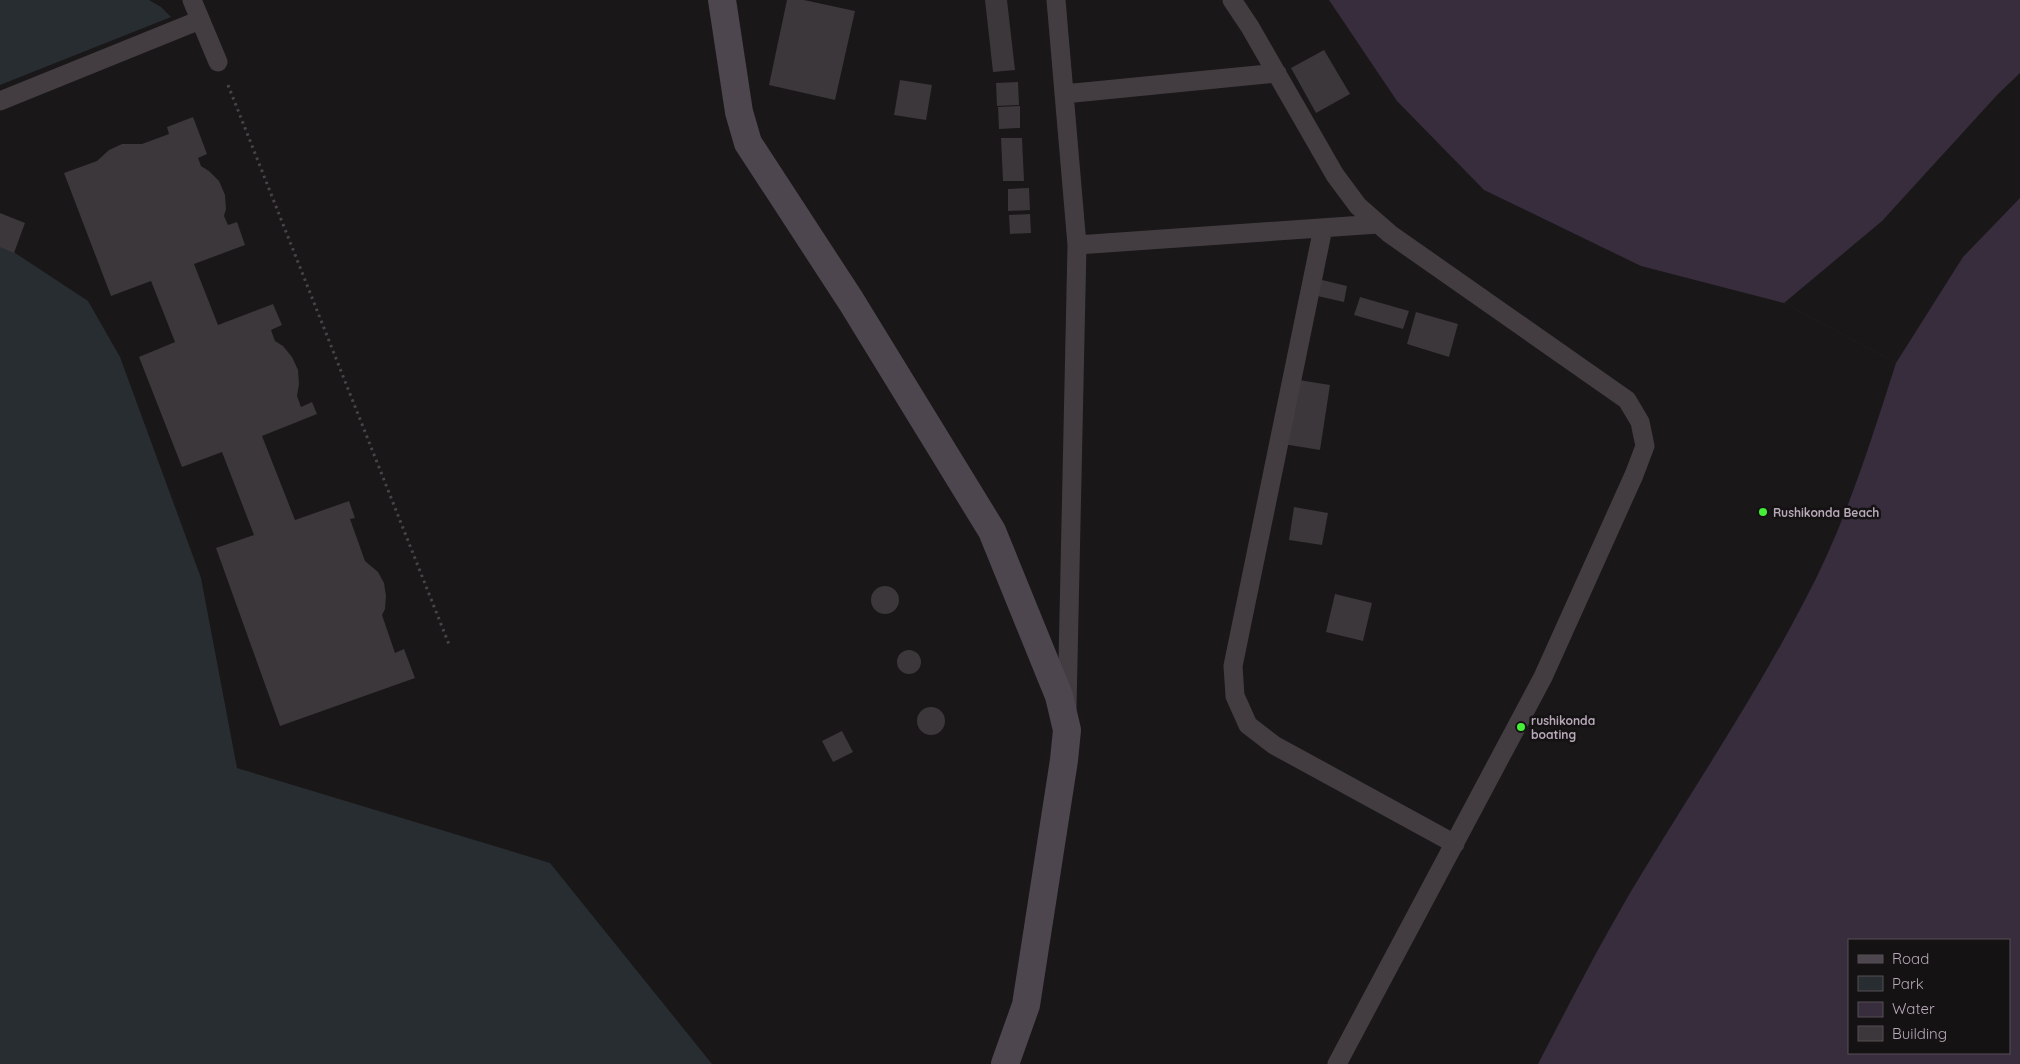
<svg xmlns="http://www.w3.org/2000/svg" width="2020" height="1064" font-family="Quicksand,sans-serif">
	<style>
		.green { fill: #272d31 }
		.water { fill: #382d3d; fill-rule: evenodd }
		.pier { fill: #191718 }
		.building { fill: #3b373a }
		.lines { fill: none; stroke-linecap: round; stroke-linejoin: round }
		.path { stroke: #4a424a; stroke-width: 3; stroke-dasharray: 2.5 4; stroke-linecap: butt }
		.lane { stroke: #433d42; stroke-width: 19 }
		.secondary { stroke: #4e464e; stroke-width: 28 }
		.poi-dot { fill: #44f037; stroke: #141213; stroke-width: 2 }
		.labels { text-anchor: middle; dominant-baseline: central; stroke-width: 5; stroke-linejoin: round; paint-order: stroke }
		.poi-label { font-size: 12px; font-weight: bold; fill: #b8a9b9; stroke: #141213; text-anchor: start }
	</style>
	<rect width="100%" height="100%" fill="#191718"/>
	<!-- green -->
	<path class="green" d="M0,0H149L161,7L171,17L0,85Z
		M0,243L88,301L120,357L201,578L237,768L550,863L712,1064H0Z"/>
	<!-- water -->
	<path class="water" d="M1329,0H2020V1064H1538C1575,993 1612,920 1655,852C1706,769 1760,687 1805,600C1845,525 1870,444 1896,363L1784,303L1641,266L1484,190L1397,101ZM1849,940H2009V1053H1849Z"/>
	<!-- pier -->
	<path class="pier" d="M2020,73V198L1963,257L1896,363L1784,303L1882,221L1998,94Z"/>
	<!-- building -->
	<path class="building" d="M787,0H804L855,11L835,100L769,85Z
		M985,0H1007L1015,70L993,72Z
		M1324,50L1350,94L1316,113L1291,68Z
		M900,80L932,85L926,120L894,115Z
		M1018,82L1019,105L997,106L996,83Z
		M1020,106V128L999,129L998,107Z
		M193,117L207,154L198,158L201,166L209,171L219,181L225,195L226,209L224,216L228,225L237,222L245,245L194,264L218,325L273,304L282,325L271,330L275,341L283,346L292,357L298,370L299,384L297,396L301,407L312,402L317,414L262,436L295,520L349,501L355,518L350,519L365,561L378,572L384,583L386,596L385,609L382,615L395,653L404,649L415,678L280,726L216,548L254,535L222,452L182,467L139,357L175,342L151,281L111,296L64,173L97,161L109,150L122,144H142L169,134L167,127Z
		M1001,138H1022L1024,181H1003Z
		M1029,188L1030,210L1008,211V189Z
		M0,213L25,223L14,253L0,247Z
		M1030,214L1031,233L1010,234L1009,215Z
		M1318,279L1347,286L1344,302L1313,295Z
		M1360,297L1409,311L1403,329L1354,315Z
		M1416,312L1458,324L1449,357L1407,344Z
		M1293,379L1330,385L1320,450L1283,444Z
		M1294,507L1328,513L1322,545L1289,540Z
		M871 600a14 14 0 1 1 28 0a14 14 0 1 1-28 0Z
		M1335,594L1372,603L1363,641L1326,632Z
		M897 662a12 12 0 1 1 24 0a12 12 0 1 1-24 0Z
		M917 721a14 14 0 1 1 28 0a14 14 0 1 1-28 0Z
		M842,731L853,752L833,762L822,741Z"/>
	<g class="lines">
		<!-- path -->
		<path class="path" d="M228,85L450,647"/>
		<!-- lane -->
		<path class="lane" d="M192,0L218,62
			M1056,0L1077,245L1067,708
			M1232,0L1250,27L1335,175L1358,206L1390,234L1627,400L1640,422L1645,446L1634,475L1543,677L1337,1064
			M1064,94L1277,73
			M0,101L200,20
			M1323,228L1233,666L1235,696L1248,725L1274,745L1455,844
			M1077,245L1378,224"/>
		<!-- secondary -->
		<path class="secondary" d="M722,0L739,112L748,143L851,301L992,531L1059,696L1067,730L1064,760L1026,1005L1005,1064"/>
	</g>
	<!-- markers -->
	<g class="poi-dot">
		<circle cx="1763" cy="512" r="5"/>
		<circle cx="1521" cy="727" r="5"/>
	</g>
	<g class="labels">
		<!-- poi labels -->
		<g class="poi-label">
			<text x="1773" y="512">Rushikonda Beach</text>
			<text x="1531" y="720">rushikonda<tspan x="1531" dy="14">boating</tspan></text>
		</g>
	</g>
	<!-- legend -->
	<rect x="1848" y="939" width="162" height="115" fill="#141213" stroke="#564e55"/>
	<rect x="1858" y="955" width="25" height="8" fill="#4e464e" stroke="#564e55"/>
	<text x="1892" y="964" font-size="15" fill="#b8a9b9">Road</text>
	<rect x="1858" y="976" width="25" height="15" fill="#272d31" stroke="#564e55"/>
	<text x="1892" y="989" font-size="15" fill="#b8a9b9">Park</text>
	<rect x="1858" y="1002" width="25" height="15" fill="#382d3d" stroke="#564e55"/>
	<text x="1892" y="1014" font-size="15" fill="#b8a9b9">Water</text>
	<rect x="1858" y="1026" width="25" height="15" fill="#3b373a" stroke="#564e55"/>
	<text x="1892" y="1039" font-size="15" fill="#b8a9b9">Building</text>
</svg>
